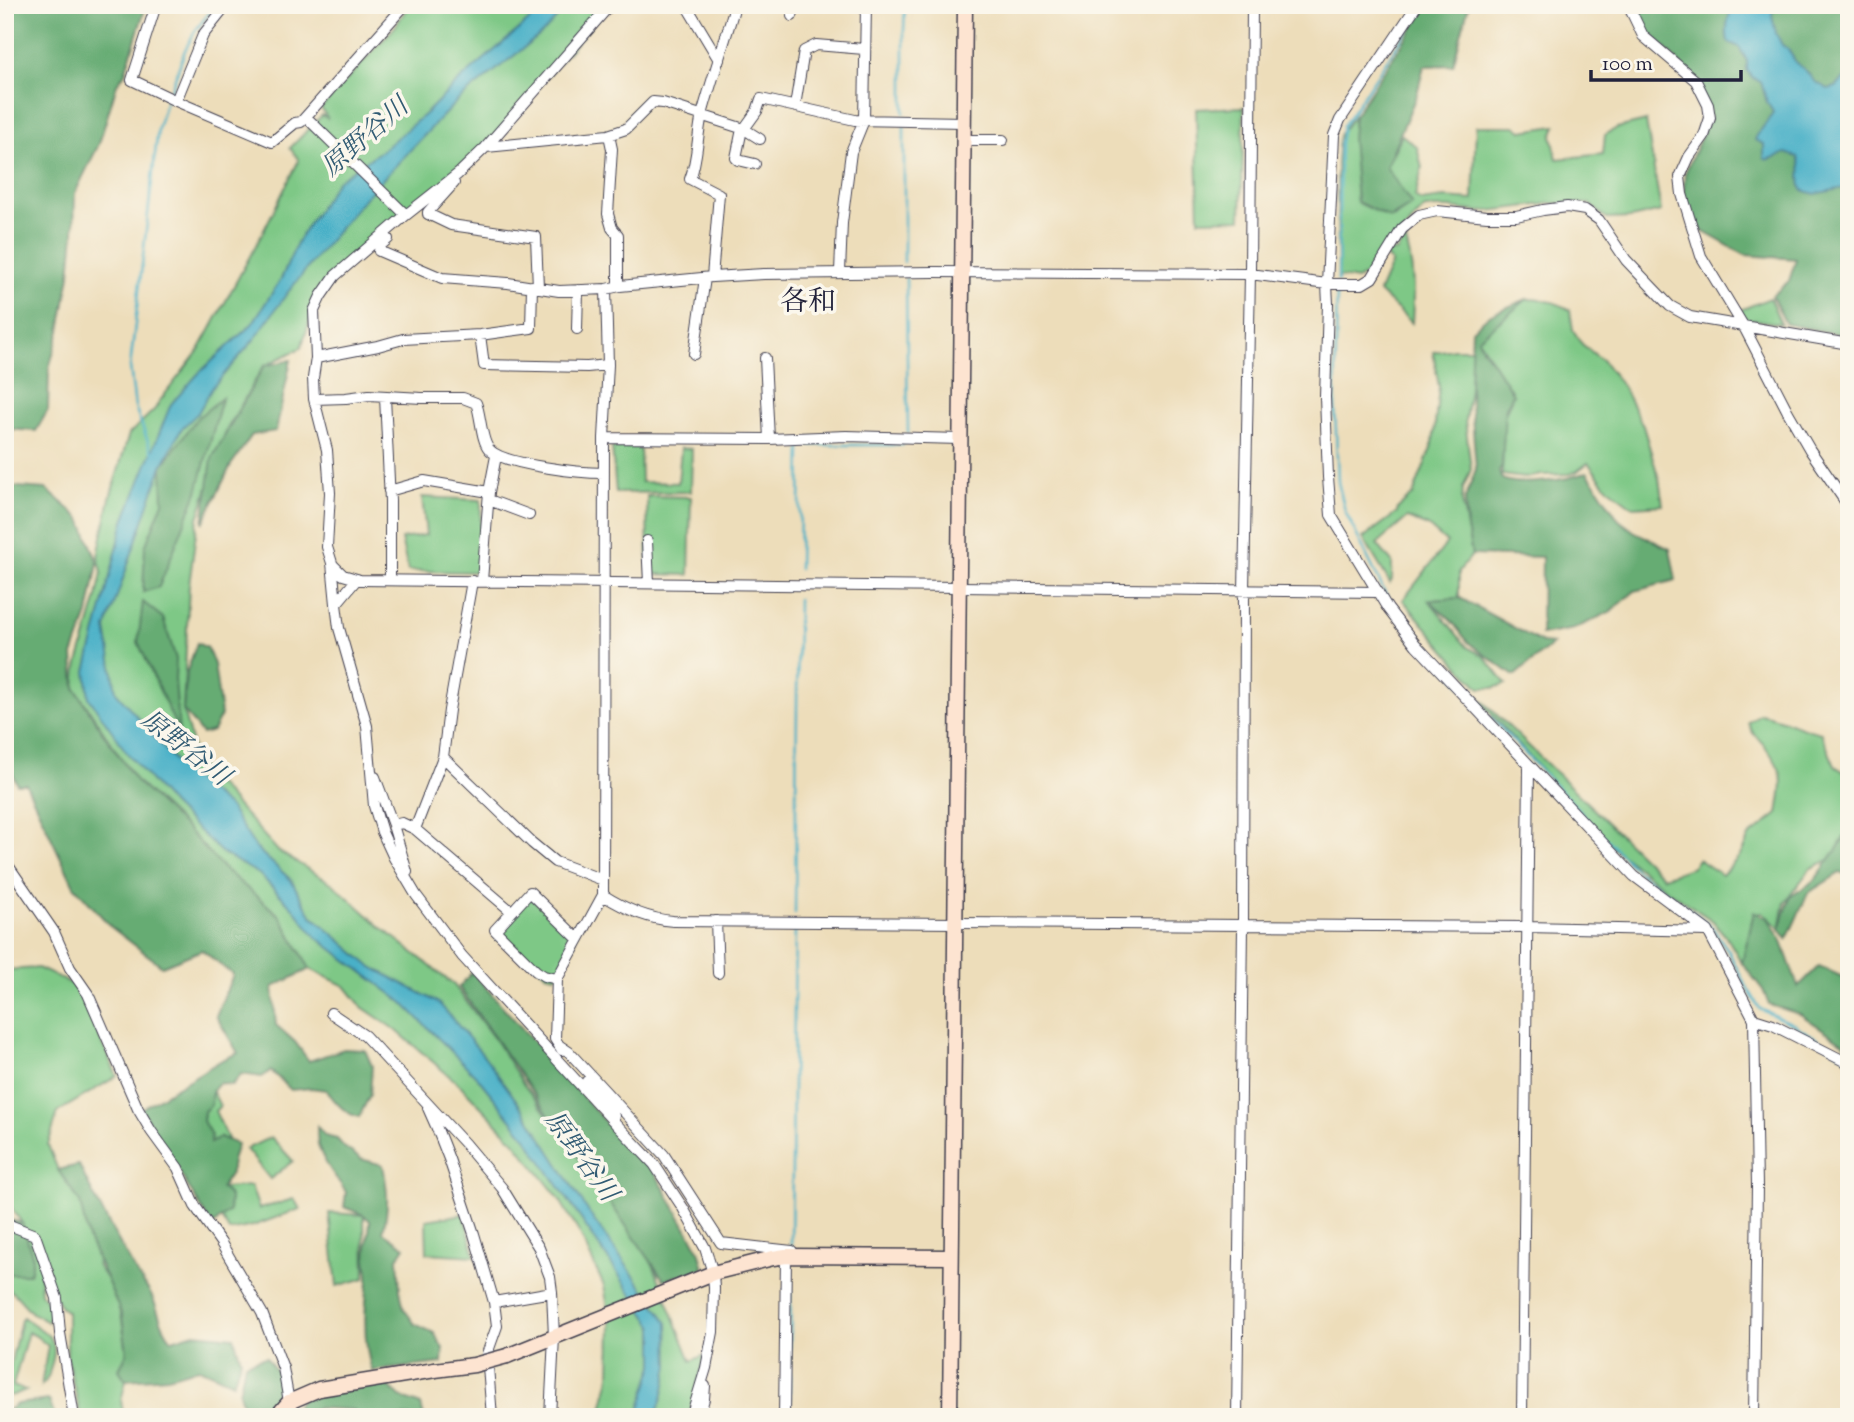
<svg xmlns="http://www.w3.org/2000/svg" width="1854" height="1422" font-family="'Sorts Mill Goudy','Noto Serif JP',serif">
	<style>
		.green { fill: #7ec886; stroke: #507560; stroke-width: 2 }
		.forest { fill: #66ac73; stroke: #446757; stroke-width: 2 }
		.water { fill: #48b0c7; stroke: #356981; stroke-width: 2 }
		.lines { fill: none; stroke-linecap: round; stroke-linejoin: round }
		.stream { stroke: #48b0c7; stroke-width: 2.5 }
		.street-casing { stroke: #403e4e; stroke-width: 12 }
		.secondary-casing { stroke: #403e4e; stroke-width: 17 }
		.street { stroke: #fff; stroke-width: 10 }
		.secondary { stroke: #fde4d1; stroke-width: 14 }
		.secondary-bridge-casing { stroke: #403e4e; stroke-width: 17; stroke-linecap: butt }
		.secondary-bridge { stroke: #fde4d1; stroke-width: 14 }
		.labels { text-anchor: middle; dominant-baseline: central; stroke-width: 7; stroke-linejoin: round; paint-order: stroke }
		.water-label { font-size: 26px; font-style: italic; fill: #315b73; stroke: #fbf7ec }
		.quarter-label { font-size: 28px; fill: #22223b; stroke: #fbf7ec }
	</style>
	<rect width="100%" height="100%" fill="#fbf7ec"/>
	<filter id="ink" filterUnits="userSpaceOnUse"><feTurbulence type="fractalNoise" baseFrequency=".0143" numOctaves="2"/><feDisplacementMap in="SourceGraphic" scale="14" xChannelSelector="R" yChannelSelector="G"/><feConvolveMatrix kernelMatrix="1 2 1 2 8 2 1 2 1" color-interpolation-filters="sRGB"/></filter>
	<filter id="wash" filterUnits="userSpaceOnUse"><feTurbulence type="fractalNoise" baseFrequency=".00686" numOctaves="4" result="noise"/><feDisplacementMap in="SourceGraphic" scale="28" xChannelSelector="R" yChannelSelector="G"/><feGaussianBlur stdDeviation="1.57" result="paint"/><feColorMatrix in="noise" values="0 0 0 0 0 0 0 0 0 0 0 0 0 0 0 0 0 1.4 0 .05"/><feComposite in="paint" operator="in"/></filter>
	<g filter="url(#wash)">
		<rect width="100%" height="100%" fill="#edddba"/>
		<!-- green -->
		<path class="green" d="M409,5H609L486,147L332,274L321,286L301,348L264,366L227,429L198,518L189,585L183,710L196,760L278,851L333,884L381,927L454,985L495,1040L524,1085L562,1134L652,1262L691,1361L705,1355L689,1417H600L610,1377L611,1324L604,1286L580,1234L558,1197L511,1138L461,1086L397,1031L362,1007L345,986L310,969L280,916L223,868L187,829L137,782L75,688L77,667L97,597L102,572L98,556L110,498L129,434L155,409L159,402L199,350L208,334L263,232L299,160L290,148L322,115L328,119L321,108L395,27Z
			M1244,107L1241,219L1199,220L1196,109Z
			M1353,116V144L1357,202L1393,218L1409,206L1386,167L1402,135L1417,147L1422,168L1415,197L1421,201L1444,198L1473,200L1476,126H1515L1522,131L1556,126L1552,136L1557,159L1603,154L1605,135L1617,128L1646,121L1661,211L1631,218L1607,219L1590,204L1554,203L1480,212L1450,208H1425L1414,219L1388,253L1397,251L1405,238C1414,266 1414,294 1412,323L1379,292L1392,262L1383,254L1374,270L1357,280L1338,277L1337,164L1339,135Z
			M1770,298L1781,324L1743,318L1740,310Z
			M1527,299C1542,299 1556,301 1570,310L1573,330L1582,344L1603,361L1623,387L1643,426L1659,479L1663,505L1633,507L1607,487L1588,463L1576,472L1569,474L1542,475L1524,478L1502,475L1504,417L1513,394L1478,339Z
			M1454,349H1472L1470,389L1465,420L1471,469L1463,488L1462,501L1472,555L1459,571V598L1429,600L1467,647L1484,656L1506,684L1493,688H1480L1457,664L1403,600L1447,543L1428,526L1407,518L1377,544L1392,562V580L1390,583L1363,538L1397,513L1398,508L1413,495L1433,443L1439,387L1433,352Z
			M612,447H640L641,482L678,483L681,448L692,449L691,492L616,493Z
			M647,496L691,497L689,575L648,574Z
			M422,497L481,500L480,572L408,571L401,539L426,535Z
			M1455,674L1663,877L1691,868L1698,859L1722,875L1740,856L1749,837L1778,814C1783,780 1787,774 1764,745C1756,735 1752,735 1748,722L1760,714C1783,718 1799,728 1821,733L1835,766L1849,775V833L1829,860L1811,868L1785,902L1780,929L1763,912L1754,913L1742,963L1728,939L1713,921L1670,892L1609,845Z
			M529,895L575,940L556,976L546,974L498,930Z
			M38,968L77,986L117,1076L58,1112L48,1145L58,1170L86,1211L98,1267L113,1288L122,1320L127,1353L119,1370L126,1380L121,1401L124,1417H81L67,1357V1312L62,1308L40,1276L41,1293L53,1311L48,1322L32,1313L15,1294L5,1287V1274H30L33,1258L22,1223L5,1199V970Z
			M212,1090L220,1106L215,1111L229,1141L220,1137L209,1143L203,1121L204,1111L211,1105V1094Z
			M271,1137L293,1161L270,1179L246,1149Z
			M251,1186L259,1209L294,1199L300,1209L253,1226L229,1231L220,1216L229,1211L230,1196L221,1188Z
			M329,1213L364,1215L365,1278L337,1286Z
			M464,1214L475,1256L427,1253L426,1220Z
			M23,1317C45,1333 61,1336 51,1366C49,1374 48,1381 41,1386L48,1346L36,1336L28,1332L13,1386L26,1390L11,1396L5,1393V1386L21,1320Z"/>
		<!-- forest -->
		<path class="forest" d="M5,5H153L144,12L125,73L117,84L99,144L75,193L74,233L70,275L60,331L49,368L48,410L36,431L5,429Z
			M1428,5H1469L1453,65L1424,66L1417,94L1386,167L1412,205L1390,218L1357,202L1352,137L1354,116Z
			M1631,5H1849V336L1786,324L1772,296L1789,281L1796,259L1745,255L1702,231L1683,200L1685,173L1710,117L1696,81L1632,14Z
			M1527,299L1478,339L1483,350L1494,364L1513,394L1505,410L1502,466L1499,472L1502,479C1521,487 1568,480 1587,472L1619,520L1635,532L1670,549L1676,580L1635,591L1610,612L1574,629L1541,635L1542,557L1472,555L1467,528L1465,499L1476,469L1470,389L1472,330L1491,314Z
			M291,360L276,431L252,435L231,465L203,523L212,458L264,366Z
			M222,398L197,492L159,587L143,592L145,547L163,502L162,466L197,418Z
			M5,486L46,489L81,519L98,563L88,614L73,655L75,688L99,727L137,782L187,829L223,868L280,916L310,969L273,987L276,1025L295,1042L309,1061L344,1049L365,1050L372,1066L370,1095L359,1117C344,1114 336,1102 326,1090L311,1088L291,1090L271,1071L262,1077L241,1074L232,1085L219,1083C211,1091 211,1094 211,1105L204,1111L203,1121L211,1135L210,1143L220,1137L237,1144C234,1155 230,1163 231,1173L221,1188L230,1196L229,1211L212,1226L141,1109L222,1060L238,1053L216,1016L233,975L202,950L162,966L111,927L74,886L26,784H17L5,755Z
			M1460,598L1542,643L1553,644L1514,676L1469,643L1449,618L1429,600Z
			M143,602L163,618L176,659L175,679L179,733L138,642Z
			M197,643L207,648L214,664L221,715L213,731L202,734L183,710L187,671Z
			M1849,829V874L1840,873L1808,893L1787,939L1780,929L1790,897L1814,881L1838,848Z
			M1754,912L1768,918L1781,939L1798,987L1819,966L1849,980V1047L1800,1014L1769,1005L1763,990L1742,963Z
			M472,972L622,1141L654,1171L699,1250L704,1268L664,1280L459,987Z
			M317,1126L325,1136L337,1139L344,1147L361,1159L383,1165C388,1192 389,1205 383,1232L405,1247L398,1258L400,1291L404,1309L415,1324L434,1333L443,1348L442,1363L372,1371C363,1342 364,1312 368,1282C369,1275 367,1268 366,1260C366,1248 369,1234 370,1221L364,1215L344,1207L346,1192C336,1177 322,1161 318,1144C317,1138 317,1132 317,1126Z
			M79,1165C96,1203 117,1238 137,1274C142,1282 149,1289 152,1297C160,1313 160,1326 172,1340L194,1333L234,1337L241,1360L233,1383L199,1368L168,1377L126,1380L119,1370L127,1353L122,1316L107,1280L88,1239L80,1202L58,1170Z
			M5,1218L22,1223L33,1258L30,1274H5Z
			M266,1357L280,1376L278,1394L262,1417H244L245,1412L239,1393L245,1363Z
			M384,1384L389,1386L400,1397L421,1405L424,1417H355L354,1410L318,1408L299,1415L293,1413L301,1399Z
			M49,1400L55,1417H5V1412L17,1404Z"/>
		<!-- water -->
		<path class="water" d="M547,5H569L545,31L456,102L362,201L288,292L253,341L212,388L198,413L182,428L162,466L106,628L116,692L182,769L229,807L256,848L291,880L311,915L370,966L439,1003L485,1057L529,1118L593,1219L668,1323L669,1366L662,1399L655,1417H637L654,1365V1327L524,1135L477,1077L402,1002L316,937L294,909L259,874L222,853L172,805L127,753L89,698L86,671L124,521L171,404L198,374L252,324L281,279L299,239L337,181L381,151L425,114L460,80Z
			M1734,5H1771L1773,7L1772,16L1776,33L1782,45L1788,49L1795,61L1808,73L1814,81L1828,89L1836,87L1849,74V187L1815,194L1802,190C1797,176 1804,172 1798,157L1786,153L1767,160L1764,158V144L1755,140C1758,130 1768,124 1773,112L1767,102L1761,82L1751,77L1747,70V61L1739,47L1728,42C1725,29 1727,17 1734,5Z
			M1849,232V263L1837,259C1835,248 1841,240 1849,232Z"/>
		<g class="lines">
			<!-- stream -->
			<path class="stream" d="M169,95L185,50L195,31L215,5
				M904,113V31L905,5
				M904,126V262
				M906,278L908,433
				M1338,281L1340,143L1343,126L1424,5
				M1337,288L1335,406L1338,482L1345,511L1390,603L1484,711
				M152,452L135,407L130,367L158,129L166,101
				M799,569L801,445H903
				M1491,718L1637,871L1710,925L1728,950L1744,982L1760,1009L1795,1025L1849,1059
				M795,913L798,599
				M791,1247L795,929
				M789,1417L791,1267"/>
		</g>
	</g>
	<g filter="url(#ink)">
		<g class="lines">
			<!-- street casing -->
			<g class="street-casing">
				<path id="street" d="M156,5L132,80L176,101L272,142L295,123L301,122L405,5
					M610,5L486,147L458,174L406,215L335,276L321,296L314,311L316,358L313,378L314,399L327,450L330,493L327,547L332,563L336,604L339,628L367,726L374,806L382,832L394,858L416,895L462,956L617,1125L654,1164L683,1208L705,1248L713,1273L714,1288L713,1332L706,1368L691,1417
					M686,5L719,60
					M1417,5L1340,120L1334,135L1327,284L1328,304L1325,397L1328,477L1331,515L1388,609L1416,645L1634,876L1708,931L1754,1019L1757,1186L1754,1417
					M1629,5L1630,9L1643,36L1696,81L1708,105L1710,118L1704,136L1689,157L1680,177L1682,194L1701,256L1744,327L1788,412L1810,450L1849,507
					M792,16L795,5
					M176,101L203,35L227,5
					M795,106L804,51L816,45L864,49
					M306,117L406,215
					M742,129L736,158L738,160L755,164
					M744,129L760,139
					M609,135L612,149L608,214L612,228L618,235V286
					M963,140H1003
					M486,147L608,135L626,129L653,102L663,103L744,129L757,111L761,99L855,120L964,122
					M454,183L428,212V214L451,225L536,237L538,287
					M388,239L381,245L379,251L442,278L508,283L559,291L606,289L620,286L712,277L764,274L934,272L1250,274L1327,284H1362L1372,278L1402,229L1419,215L1437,211L1487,216H1516L1543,210L1567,207L1585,210L1599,220L1626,260L1670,306L1690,317L1849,344
					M840,272L842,223L851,152L864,120L866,5
					M712,277L719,194L690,179C698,159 697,135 702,115C712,78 725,42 735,5
					M577,329L578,290
					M480,335L484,365L587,367L608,365
					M694,354L705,278
					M316,358L378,346L403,339L480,335L531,328L532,286
					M765,358L769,439
					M385,397L390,501V579
					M314,399L346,398L369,395L422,398H463L476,403C481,415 481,440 489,449C502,465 582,473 604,473
					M604,438L769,439L846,436L960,439
					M389,491L424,481L489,492
					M489,500L529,515
					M647,541L649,583
					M332,564L343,575L360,580L1378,592
					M482,581L489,492L496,456
					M336,604L357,579
					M443,757L532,843L555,862L603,880
					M375,777L393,825L407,872
					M393,825L402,823L415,829L511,911
					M415,829L443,757L449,710L472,581
					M5,861L54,932L70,968L88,994L138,1109L151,1131L178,1168L195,1206L221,1243L262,1313L283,1368L289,1402
					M603,895C625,909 647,919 673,921L1527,927L1707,931
					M716,921L718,973
					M578,939L530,892L495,930L536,971L544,976L557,979L603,895L604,438L608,365L606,289
					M557,979L555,1039L562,1050
					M331,1013L365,1036L465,1144L502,1188L539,1248L550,1277L552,1292
					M1754,1019L1773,1025L1844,1061L1849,1066
					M560,1046L569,1052L664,1155L721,1243L792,1251
					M587,1081L606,1102L614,1116
					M428,1108L436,1126L449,1159L474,1234L494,1302L497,1326L487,1354L492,1417
					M5,1221L12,1226L35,1235L57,1298L60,1333L74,1417
					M494,1302L552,1292L554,1337L550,1417
					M699,1417L704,1399L705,1386
					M784,1417L786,1256
					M1237,1417L1243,926L1244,591L1250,274L1252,5
					M1522,1417L1529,766"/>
			</g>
			<!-- secondary casing -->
			<g class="secondary-casing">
				<path id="secondary" d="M507,1356L713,1273L773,1258L786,1256L951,1257
					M276,1417L289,1402L319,1389L435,1370
					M950,1417L965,5"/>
			</g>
			<!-- street -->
			<use href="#street" class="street"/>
			<!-- secondary -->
			<use href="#secondary" class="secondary"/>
			<!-- secondary-bridge casing -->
			<g class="secondary-bridge-casing">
				<path id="secondary-bridge" d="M435,1370L474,1365L507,1356"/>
			</g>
			<!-- secondary-bridge -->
			<use href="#secondary-bridge" class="secondary-bridge"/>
		</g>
	</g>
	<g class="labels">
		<!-- water labels -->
		<g class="water-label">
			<text transform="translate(366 138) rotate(-41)">原野谷川</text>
			<text transform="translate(185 749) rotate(38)">原野谷川</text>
			<text transform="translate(580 1157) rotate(54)">原野谷川</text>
		</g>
		<!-- quarter labels -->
		<g class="quarter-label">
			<text x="808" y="303">各和</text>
		</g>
	</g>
	<!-- margin -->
	<rect width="1854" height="1422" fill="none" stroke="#fbf7ec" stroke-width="28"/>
	<!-- scale -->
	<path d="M1591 70v10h150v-10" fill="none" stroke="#22223b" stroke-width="3.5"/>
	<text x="1602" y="70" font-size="21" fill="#22223b" stroke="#fbf7ec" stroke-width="5" paint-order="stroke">100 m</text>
</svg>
